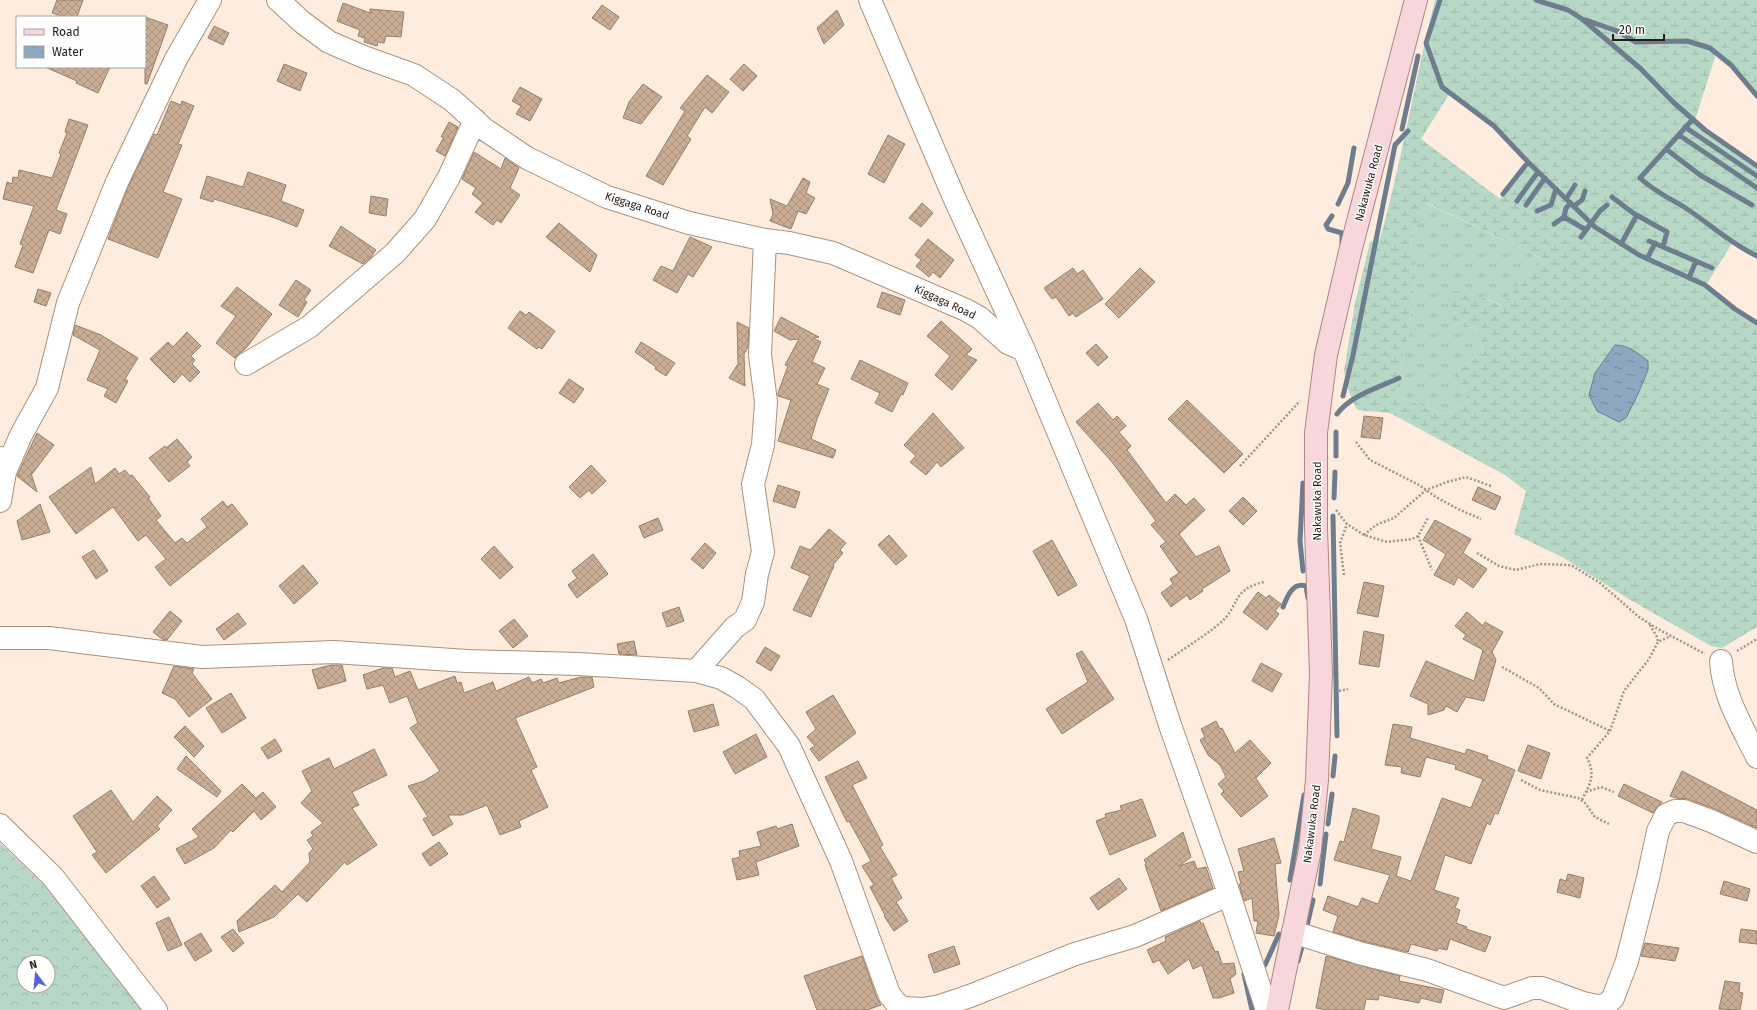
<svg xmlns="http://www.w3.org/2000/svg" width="1757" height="1010" font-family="'Fira Sans',sans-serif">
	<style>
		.grass { fill: url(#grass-tufts) }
		.forest { fill: url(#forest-crowns); fill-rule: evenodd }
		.wetland { fill: url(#wetland-marsh); fill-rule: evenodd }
		.water { fill: url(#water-ripples); stroke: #6e7d8d }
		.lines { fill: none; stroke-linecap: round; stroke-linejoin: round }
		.stream { stroke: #6e7d8d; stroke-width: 5 }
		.building { fill: url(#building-cross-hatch); stroke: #967e68 }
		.minor-casing { stroke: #ab917b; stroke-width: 24 }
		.major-casing { stroke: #ac8586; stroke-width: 24 }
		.path { stroke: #a29489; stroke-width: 2.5; stroke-dasharray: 2 2; stroke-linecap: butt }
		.minor { stroke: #fff; stroke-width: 22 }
		.major { stroke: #f8d7dc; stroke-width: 22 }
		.labels { text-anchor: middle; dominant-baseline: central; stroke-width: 3; stroke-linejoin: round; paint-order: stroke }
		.street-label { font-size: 11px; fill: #261c14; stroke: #fefefe }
	</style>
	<defs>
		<pattern id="grass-tufts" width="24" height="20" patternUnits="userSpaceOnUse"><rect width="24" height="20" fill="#b7d8c6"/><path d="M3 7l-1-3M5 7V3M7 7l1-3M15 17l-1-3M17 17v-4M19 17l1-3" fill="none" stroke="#9db9a9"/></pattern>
		<pattern id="forest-crowns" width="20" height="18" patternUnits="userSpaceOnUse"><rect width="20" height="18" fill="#b7d8c6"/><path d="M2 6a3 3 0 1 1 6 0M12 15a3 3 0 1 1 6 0" fill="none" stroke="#9db9a9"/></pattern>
		<pattern id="wetland-marsh" width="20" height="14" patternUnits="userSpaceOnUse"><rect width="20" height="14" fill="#b7d8c6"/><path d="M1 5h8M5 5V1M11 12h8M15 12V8" fill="none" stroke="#9db9a9"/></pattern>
		<pattern id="water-ripples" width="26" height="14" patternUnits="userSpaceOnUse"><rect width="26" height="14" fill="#8da7c1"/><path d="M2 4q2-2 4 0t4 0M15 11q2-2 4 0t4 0" fill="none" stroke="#73879c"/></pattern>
		<pattern id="building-cross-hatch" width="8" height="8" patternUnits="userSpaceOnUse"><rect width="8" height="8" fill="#caad95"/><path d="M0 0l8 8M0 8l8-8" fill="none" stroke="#ad9480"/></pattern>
	</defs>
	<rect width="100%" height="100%" fill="#feeddf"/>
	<!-- grass -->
	<path class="grass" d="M1424,202L1541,258L1501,305L1487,299L1464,327L1475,328L1484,352L1458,370L1468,403L1444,414L1394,395L1408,338L1415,283L1416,265L1410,243L1418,225Z"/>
	<!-- forest -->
	<path class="forest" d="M0,843L48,889L143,1010H0ZM24,962H48V986H24Z"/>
	<!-- wetland -->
	<path class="wetland" d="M1435,0H1757V96L1731,65L1716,54L1695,120L1757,166V256L1743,249L1733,242L1706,285L1735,309L1757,323V627L1722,648L1711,646L1627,598L1562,557L1514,534L1526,491L1505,475L1390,413L1357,410L1349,392L1344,371L1355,303L1370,242L1380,239C1402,160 1415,79 1435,0ZM1450,93L1494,126L1528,162L1500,199L1421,139ZM1425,202L1541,258L1501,305L1460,289L1447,294L1454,323L1464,327L1475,328L1484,352L1458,370L1468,403L1444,414L1394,395L1408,338L1415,283L1416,265L1410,243L1418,225Z"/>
	<!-- water -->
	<path class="water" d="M1615,345C1628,345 1638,353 1648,361V370L1638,394L1626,418L1619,422L1597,411L1589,395L1595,373Z"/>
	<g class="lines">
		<!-- stream -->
		<path class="stream" d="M1440,0L1426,43L1442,87L1494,126L1528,162L1595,227L1639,255L1705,285L1735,309L1757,323
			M1536,0L1568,10L1582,19L1641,69L1673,102L1705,130L1757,166
			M1586,20L1617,31L1636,42L1687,41L1710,48L1731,65L1757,96
			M1693,119L1640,178C1655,192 1668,197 1684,207C1709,223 1731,244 1757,256
			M1685,127L1757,176
			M1402,129L1418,56
			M1679,135L1757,188
			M1666,149L1700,175L1752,205
			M1503,194L1528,162
			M1612,197L1633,213L1667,232L1663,247
			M1566,199L1575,185
			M1517,201L1538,172
			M1338,204L1348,183L1354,148
			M1526,205L1545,178
			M1574,206L1582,200L1585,191
			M1537,211L1551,205L1556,189
			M1332,216L1326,225L1328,229L1342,233V244
			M1564,217L1586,230
			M1554,224L1564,217L1566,208L1571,203
			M1581,237L1600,211L1607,205
			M1649,241L1712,268
			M1621,244L1637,215
			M1647,259L1655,243
			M1689,278L1696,261
			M1343,396L1353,355L1395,145L1408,131
			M1337,414C1351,395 1378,388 1399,378
			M1336,456V432
			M1303,483L1300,541L1303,571
			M1334,498L1335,472
			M1333,516L1337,736
			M1283,607C1287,597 1292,582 1306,586L1308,598
			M1333,776L1335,756
			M1328,824L1332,794
			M1290,880L1304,795
			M1320,884L1326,834
			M1306,930L1313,900
			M1298,961L1303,943
			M1265,965L1279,934
			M1244,974L1252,1010"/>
	</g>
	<!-- building -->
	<path class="building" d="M57,0H83L77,17H65L52,13Z
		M343,3L370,13V9L404,12L401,37L386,36L384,43L378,42L377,46L364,42L365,38L358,36L360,30L337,21Z
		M602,5L619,17L610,30L592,18Z
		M837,10L844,25L824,44L817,28Z
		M145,17L168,25L147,84H145Z
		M214,26L229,33L223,45L208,38Z
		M284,64L307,73L300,91L277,81Z
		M744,64L757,76L743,91L730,79Z
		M45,67H110L98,93L76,83L77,81Z
		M707,75L729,92L712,113L705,107L687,136L691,139L663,185L646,176L685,111L680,108Z
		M643,84L662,97L641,124L623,118L629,102Z
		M520,87L542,99L530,121L516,114L521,106L512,101Z
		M171,101L181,105L182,101L194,106L178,144L182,145L163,192L182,199L158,258L108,239L128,187L154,134L157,135Z
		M69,119L88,125L56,210L67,214L60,234L49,230L33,273L15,267L23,245L20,244L34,206L3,199L7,182L12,184L13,177L18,178L19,170L52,178L61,154L59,153L67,133L65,132Z
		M449,122L458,127L445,156L436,151L444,137H441Z
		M888,135L905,144L884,183L868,174Z
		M474,152L501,169L505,158L519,168L510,188L520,195L501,223L497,220L493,225L475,212L483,203L472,194L476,188L462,179Z
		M248,172L286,185L281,201L304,210L297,227L275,218L214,199L213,202L200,198L207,176L243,187Z
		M803,178L810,182L806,193L815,198L806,214L798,211L791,229L770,221L773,214L770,199L787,206Z
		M371,196L388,199L386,216L369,213Z
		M922,203L933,213L921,227L909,218Z
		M559,223L597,255L590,272L546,237Z
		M341,226L376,250L371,257L363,264L329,246Z
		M690,237L712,247L693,277L688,274L677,293L653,280L661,266L673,271Z
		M928,239L954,260L940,278L933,272L929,277L916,266L921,260L915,255Z
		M1073,268L1077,274L1083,270L1103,299L1076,317L1073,313L1069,316L1056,297L1052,299L1044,288Z
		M1140,268L1155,282L1119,318L1105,304Z
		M296,280L311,290L304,300L307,302L298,317L279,305Z
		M237,287L272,314L247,347L235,358L216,343L236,316L221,306Z
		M38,289L51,293L46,306L34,302Z
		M882,292L905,300L900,315L877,307Z
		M520,311L526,315L529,312L555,331L542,349L539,347L537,349L508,328Z
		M781,317L819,337L813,338L821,342L812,362L825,368L817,384L829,389L817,419L811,439L836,450L833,458L778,441L791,400L778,396V393L788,366L785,365L799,339L790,340L774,331Z
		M941,321L972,349L966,355L977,360L952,390L935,375L950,356L927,336Z
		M737,322L749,328L748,347L744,354L745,386L729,378L738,364Z
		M75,325L101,335L138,358L125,379L128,381L116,403L104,396L108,389L87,380L100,350L73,335Z
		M187,332L201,346L191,356L195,360L192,364L200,372L190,382L182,374L174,383L150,359L168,342L173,347Z
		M641,342L675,363L666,376L655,369L656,367L635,352Z
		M1096,344L1108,357L1098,366L1086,353Z
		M860,360L908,383L903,395L901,394L892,412L875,403L880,393L851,379Z
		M569,379L584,389L574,403L559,393Z
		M1187,400L1243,454L1224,473L1168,419Z
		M1098,403L1113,420L1117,416L1126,426L1119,432L1131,446L1127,450L1166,503L1175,494L1186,505L1194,498L1205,510L1179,534L1196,557L1219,546L1230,571L1202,589L1203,591L1190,600L1187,595L1171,607L1161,593L1173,584L1170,579L1179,573L1160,546L1166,542L1151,525L1156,521L1112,462L1076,422Z
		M933,413L964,448L941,467L937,462L926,475L910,462L916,456L904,445Z
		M1364,416L1383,418L1380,439L1361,437Z
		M37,433L54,445L32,474L31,473L37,492L17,476Z
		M177,439L192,457L187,462L190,466L169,482L149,458L165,446L166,448Z
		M591,465L606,481L592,494L589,490L580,498L569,487Z
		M91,467L95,484L115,468L119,474L125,470L130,476L132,475L150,497L148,498L161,516L156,520L175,543L182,538L187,543L207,527L201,519L223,501L227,507L232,504L248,524L170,586L155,567L166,559L146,535L138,541L113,507L76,534L49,497Z
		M778,485L800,492L795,508L773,501Z
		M1478,487L1501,497L1495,510L1472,500Z
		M1243,497L1257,511L1243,525L1229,511Z
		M40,504L50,532L22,540L17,521Z
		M658,518L663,530L644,538L639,526Z
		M1435,520L1471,539L1463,553L1487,569L1473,588L1458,577L1454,585L1434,575L1446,554L1423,540Z
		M829,529L846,543L840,550L843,553L833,565L834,566L811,617L793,610L810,576L791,568L800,546L810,550Z
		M889,535L907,556L896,565L878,545Z
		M1052,540L1077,585L1058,596L1033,551Z
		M705,543L716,553L703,569L691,559Z
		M494,546L513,567L500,579L481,559Z
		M94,550L108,571L96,579L82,557Z
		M593,554L608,574L577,598L568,585L577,578L572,571Z
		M303,565L318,583L294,604L279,586Z
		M1364,582L1384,586L1378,617L1357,613Z
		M1258,592L1266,598L1269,595L1281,604L1275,611L1279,614L1267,630L1243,612Z
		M679,607L684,621L667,627L662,613Z
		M170,611L182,621L167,640L162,639L153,632Z
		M1467,612L1483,626L1485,622L1503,632L1492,652L1496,660L1484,701L1466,697L1457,712L1446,706L1444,710L1428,715V704L1410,696L1426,661L1474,681L1483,650L1463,639L1466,635L1455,626Z
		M238,613L246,624L224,640L216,629Z
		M514,619L528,636L513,648L499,631Z
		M1364,631L1384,635L1379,667L1359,664Z
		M634,641L637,655L619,654L617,644Z
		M765,647L780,656L771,671L756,662Z
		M1082,651L1114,699L1062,734L1046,709L1088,682L1076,654Z
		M1261,663L1282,674L1272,692L1252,681Z
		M331,665H342L346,681L318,689L312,670Z
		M174,666L194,669L192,673L212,699L189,717L175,699L162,693Z
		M383,668H392L395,677L410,671L418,690L455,676L457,683L461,682L464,693L493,682L496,691L529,677L532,683L541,679L543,683L557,678L559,683L581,677H592L594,687L515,718L537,767L531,770L548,807L519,821L521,827L500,835L487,805L462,815H448L453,824L433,836L423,819L428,817L408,786L424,781L440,771L410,728L418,723L407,696L390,703L383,685L367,689L363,675Z
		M231,693L246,718L222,733L206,708Z
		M833,695L856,733L819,761L810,749L815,746L807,737L816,729L806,712Z
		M713,704L719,725L694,732L688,711Z
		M1216,721L1220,729L1222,728L1235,753L1250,740L1271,763L1256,778L1255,777L1268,796L1241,817L1221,794L1224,791L1218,784L1226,777L1220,765L1208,755L1200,740L1205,737L1201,729Z
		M1393,724L1412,727L1410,738L1465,754L1467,749L1488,756L1487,759L1515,770L1498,814L1495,813L1490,825L1487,823L1471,864L1445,855L1434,890L1459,898L1455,908L1460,910L1456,923L1467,927L1466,929L1491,937L1485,952L1450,939L1447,950L1438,948L1437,951L1411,944L1408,952L1362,941L1333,932L1338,916L1323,910L1328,896L1358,907L1362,898L1378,904L1390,875L1334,860L1340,841L1344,842L1353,808L1379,816V821L1371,849L1401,857L1396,876L1411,881L1442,798L1471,808L1483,779L1455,769L1456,765L1426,757L1420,777L1401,773L1402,767L1385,765Z
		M185,726L204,746L194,757L174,737Z
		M756,734L767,757L735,774L723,752Z
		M275,739L282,751L268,759L261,748Z
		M1528,745L1550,753L1541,779L1518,771Z
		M374,749L387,775L352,792L359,805L352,808L377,845L347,865L345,862L307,902L298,894L274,917L239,932L237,921L275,885L282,892L310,862L309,853L313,849L307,840L313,836L311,832L323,823L301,803L312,791L302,771L329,758L334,769Z
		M186,756L221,791L217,797L177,769Z
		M858,761L867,778L852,785L883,845L880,847L897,875L891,878L902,898L896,902L908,921L894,931L884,916L885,915L870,887L874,885L862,866L871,861L849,821L847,822L825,777Z
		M1682,771L1757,810V828L1715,809L1688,799L1676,798L1670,796Z
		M242,784L256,798L263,792L276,807L261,820L254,811L233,832L231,830L214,848L185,864L176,849L199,837L192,829Z
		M1624,784L1662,802L1653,813L1618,796Z
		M111,790L133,822L157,796L172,810L157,826L160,829L106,873L92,855L97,852L73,816Z
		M1142,799L1156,836L1110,855L1096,821L1106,817L1105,814L1122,810L1120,806Z
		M792,824L799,846L756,862L759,875L737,880L732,859L740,857L739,851L761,846L757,832L776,826L777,829Z
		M1183,832L1191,857L1179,866L1194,861L1197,869L1206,867L1213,888L1161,911L1145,865L1146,863L1144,860Z
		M1274,838L1281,863L1275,864L1279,915L1274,936L1256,933L1258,921H1254L1252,898L1244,901L1239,884H1241L1238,872L1244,871L1238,849Z
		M439,842L448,854L430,866L422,854Z
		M1568,874L1584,878L1580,898L1557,892L1560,879L1566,881Z
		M154,876L170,899L157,908L141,886Z
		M1119,878L1127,889L1098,910L1090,898Z
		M1724,881L1750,889L1747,901L1720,894Z
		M169,917L182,945L168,951L156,923Z
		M1200,921L1201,924L1203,923L1215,952L1218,951L1222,964L1234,963L1236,974L1230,979L1234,993L1219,998H1213L1202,965L1193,969L1189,959L1168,974L1159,960L1153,963L1147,950L1166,941L1165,937Z
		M233,929L244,943L233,952L221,937Z
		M1741,929L1757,931V944L1739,942Z
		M201,933L212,951L195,961L184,943Z
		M1645,943L1679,948L1675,961L1641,956Z
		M954,946L960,964L934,973L928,955Z
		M862,956L877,998L881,1005L867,1010H817L804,976Z
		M1326,956L1400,976L1399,981L1444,990L1441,1003L1421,998L1419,1003L1379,995L1378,1000L1366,999L1364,1010H1328L1316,1008Z
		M1725,981L1740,983L1739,992L1743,993L1740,1010L1719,1009Z"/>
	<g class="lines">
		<!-- minor casing -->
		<g class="minor-casing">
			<path id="minor" d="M278,0L302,22L329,42L364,57L414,75L452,100L484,129L527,158L607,197L689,223L765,240L789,243L833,253L966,310L980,318L1008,343L1024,350
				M870,0L953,195L1024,350L1136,619L1170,725L1222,873L1267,1010
				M246,364L309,327L395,253L425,219L449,177L475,120
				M5,472L21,435L47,388L68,303L117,182L176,59L210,0
				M0,501L5,472L2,458
				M0,638H49L202,657L334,652L467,661L578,664L696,671L721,678L737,687L754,699L789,746L841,861L889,994L896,1003L903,1008L923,1009L940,1006L970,996L1075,954L1135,936L1228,895
				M1721,661C1723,696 1742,726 1757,757
				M696,671L735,627L745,620L753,602L757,574L763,552L753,484L763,445L766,402L760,355L765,240
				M0,825L53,877L156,1010
				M1293,932L1359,953L1427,970L1504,998L1532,988H1542L1583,1003L1597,1006L1606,1005L1613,998L1627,961L1648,878L1658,831L1666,815L1675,811H1684L1711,821L1757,842"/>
		</g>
		<!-- major casing -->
		<g class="major-casing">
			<path id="major" d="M1277,1010L1310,850L1317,780L1321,674L1316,528V433L1326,355L1350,252L1416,0"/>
		</g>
		<!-- path -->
		<path class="path" d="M1356,442L1370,460L1419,485L1436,497L1458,509L1481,519
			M1240,466L1300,401
			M1336,510L1347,524L1364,535L1387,542L1412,539L1418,536L1428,518
			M1364,535L1376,525L1394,518L1426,490L1447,482L1466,477L1491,486
			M1418,536L1432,570
			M1477,553L1499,566L1516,570L1540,564L1571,565L1600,583L1639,617L1658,629L1705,654
			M1344,575L1340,543L1347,524
			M1650,625L1657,637L1658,642
			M1737,651L1757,639
			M1168,660C1185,648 1203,637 1219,624C1241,606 1230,590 1264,582
			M1502,667L1539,688L1554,704L1610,731
			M1339,691L1348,689
			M1521,780L1540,790L1578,798L1585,803L1595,817L1609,824
			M1586,792L1601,787L1614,792
			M1582,800C1590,784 1596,775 1587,758L1610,731L1624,691L1649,659L1658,642L1671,636"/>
		<!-- minor -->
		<use href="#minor" class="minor"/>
		<!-- major -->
		<use href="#major" class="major"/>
	</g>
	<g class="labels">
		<!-- street labels -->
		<g class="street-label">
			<text transform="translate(1369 183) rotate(-75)">Nakawuka Road</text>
			<text transform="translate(637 206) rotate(18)">Kiggaga Road</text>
			<text transform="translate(945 302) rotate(25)">Kiggaga Road</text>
			<text transform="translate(1317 501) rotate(-90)">Nakawuka Road</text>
			<text transform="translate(1312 824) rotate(-83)">Nakawuka Road</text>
		</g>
	</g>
	<!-- legend -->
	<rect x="16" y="16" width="130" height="52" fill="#fefefe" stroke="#a8a4a0"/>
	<rect x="24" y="29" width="20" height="6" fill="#f8d7dc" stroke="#a8a4a0"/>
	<text x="52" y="36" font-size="12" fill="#261c14">Road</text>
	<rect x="24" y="46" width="20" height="12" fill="url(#water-ripples)" stroke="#a8a4a0"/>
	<text x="52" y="56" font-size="12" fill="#261c14">Water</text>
	<!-- north arrow -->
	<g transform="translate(36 974) rotate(344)"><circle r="19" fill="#fefefe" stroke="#a8a4a0"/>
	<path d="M0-3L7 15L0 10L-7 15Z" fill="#5464da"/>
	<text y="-6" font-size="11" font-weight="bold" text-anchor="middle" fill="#261c14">N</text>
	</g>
	<!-- scale -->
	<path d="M1613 34v6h51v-6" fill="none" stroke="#261c14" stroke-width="2"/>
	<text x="1619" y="34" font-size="12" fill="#261c14" stroke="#fefefe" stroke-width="3" paint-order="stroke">20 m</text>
</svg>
